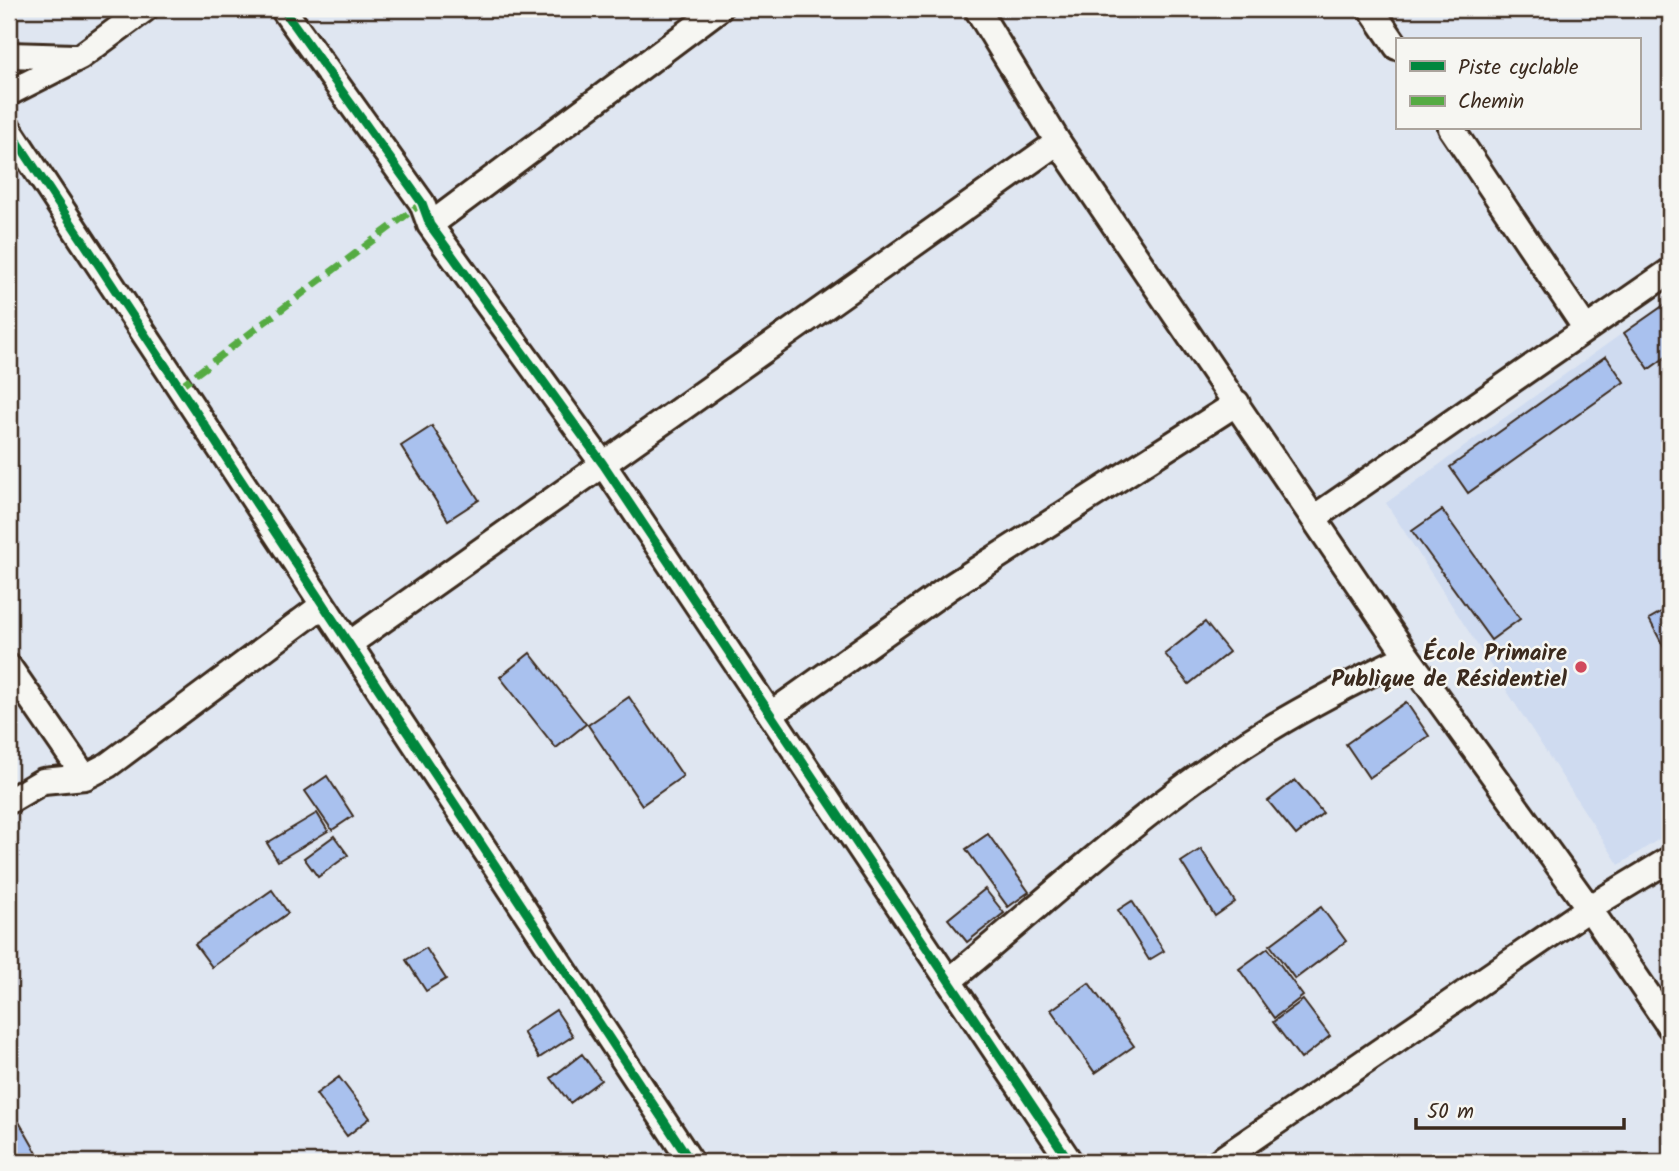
<svg xmlns="http://www.w3.org/2000/svg" width="1679" height="1171" font-family="Kalam,sans-serif">
	<style>
		.built { fill: #cfdbf0 }
		.building { fill: #a9c1ee; stroke: #3b2a1e; stroke-width: 2 }
		.lines { fill: none; stroke-linecap: round; stroke-linejoin: round }
		.minor-casing { stroke: #3b2a1e; stroke-width: 30 }
		.minor { stroke: #f6f6f2; stroke-width: 24 }
		.quiet { stroke: #55ab43; stroke-width: 7; stroke-dasharray: 14 7; stroke-linecap: butt }
		.cycleway-casing { stroke: #f6f6f2; stroke-width: 13 }
		.cycleway { stroke: #00873e; stroke-width: 9 }
		.poi-dot { fill: #d1495b; stroke: #f6f6f2; stroke-width: 2.5 }
		.labels { text-anchor: middle; dominant-baseline: central; stroke-width: 5; stroke-linejoin: round; paint-order: stroke }
		.poi-label { font-size: 23px; font-weight: bold; fill: #3b2a1e; stroke: #f6f6f2; text-anchor: end }
	</style>
	<rect width="100%" height="100%" fill="#dfe6f1"/>
	<filter id="ink" filterUnits="userSpaceOnUse"><feTurbulence type="fractalNoise" baseFrequency=".0143" numOctaves="2"/><feDisplacementMap in="SourceGraphic" scale="14" xChannelSelector="R" yChannelSelector="G"/><feConvolveMatrix kernelMatrix="1 2 1 2 8 2 1 2 1" color-interpolation-filters="sRGB"/></filter>
	<g filter="url(#ink)">
		<!-- built -->
		<path class="built" d="M1670,299V832L1619,865L1386,503Z"/>
		<!-- building -->
		<path class="building" d="M1670,301V354L1649,369L1624,333Z
			M1606,356L1624,382L1468,493L1450,467Z
			M432,426L479,500L448,520L401,446Z
			M1442,510L1520,619L1491,640L1412,531Z
			M1670,607V659L1649,619Z
			M1205,622L1229,652L1189,684L1165,654Z
			M530,653L586,724L556,748L500,677Z
			M629,697L683,776L642,805L588,725Z
			M1406,702L1429,736L1369,778L1346,744Z
			M327,776L353,816L332,830L305,791Z
			M1295,780L1323,813L1296,835L1268,801Z
			M317,813L328,831L278,861L267,843Z
			M988,834L1029,892L1008,907L966,849Z
			M334,836L348,855L318,877L304,858Z
			M1201,849L1235,902L1215,916L1181,862Z
			M985,889L1004,913L967,942L948,919Z
			M272,890L288,913L212,967L195,944Z
			M1132,901L1164,951L1149,960L1118,910Z
			M1321,907L1346,941L1295,979L1270,945Z
			M426,948L446,979L426,991L406,960Z
			M1268,948L1303,996L1274,1018L1239,969Z
			M1089,983L1134,1046L1095,1073L1051,1010Z
			M1303,1000L1330,1036L1301,1059L1273,1022Z
			M556,1010L573,1036L539,1058L523,1032Z
			M582,1054L601,1080L570,1103L551,1078Z
			M339,1077L370,1118L347,1136L316,1094Z
			M18,1120L42,1162H15L9,1152V1126Z"/>
		<g class="lines">
			<!-- minor casing -->
			<g class="minor-casing">
				<path id="minor" d="M283,9L422,203L430,225L603,464L1070,1162
					M977,9L1058,142L1407,656L1589,908L1670,1027
					M1371,9L1397,47
					M9,55L75,57
					M9,93L80,57L145,9
					M1451,128L1586,329
					M9,129L691,1162
					M430,225L719,9
					M1315,517L1670,271
					M349,644L1058,142
					M9,667L85,777
					M771,714L950,587L1237,403
					M9,801L43,781L85,777L108,765L323,605
					M949,981C1051,897 1153,800 1266,731C1312,703 1359,679 1407,656
					M1218,1162L1589,908L1670,859"/>
			</g>
			<!-- minor -->
			<use href="#minor" class="minor"/>
			<!-- quiet -->
			<path class="quiet" d="M179,387L422,203"/>
			<!-- cycleway casing -->
			<g class="cycleway-casing">
				<path id="cycleway" d="M283,9L422,203L430,225L603,464L1070,1162
					M9,129L691,1162"/>
			</g>
			<!-- cycleway -->
			<use href="#cycleway" class="cycleway"/>
		</g>
	</g>
	<!-- markers -->
	<circle class="poi-dot" cx="1581" cy="667" r="7"/>
	<g class="labels">
		<!-- poi labels -->
		<g class="poi-label">
			<text x="1567" y="654">École Primaire<tspan x="1567" dy="26">Publique de Résidentiel</tspan></text>
		</g>
	</g>
	<!-- margin -->
	<rect width="1679" height="1171" fill="none" stroke="#f6f6f2" stroke-width="35"/>
	<rect x="18" y="18" width="1644" height="1136" fill="none" stroke="#3b2a1e" stroke-width="2.5" filter="url(#ink)"/>
	<!-- legend -->
	<rect x="1396" y="38" width="245" height="91" fill="#f6f6f2" stroke="#aba49d" stroke-width="2"/>
	<rect x="1410" y="61" width="35" height="10" fill="#00873e" stroke="#aba49d" stroke-width="2"/>
	<text x="1458" y="74" font-size="21" fill="#3b2a1e">Piste cyclable</text>
	<rect x="1410" y="96" width="35" height="10" fill="#55ab43" stroke="#aba49d" stroke-width="2"/>
	<text x="1458" y="108" font-size="21" fill="#3b2a1e">Chemin</text>
	<!-- scale -->
	<path d="M1416 1118v10h208v-10" fill="none" stroke="#3b2a1e" stroke-width="3.5"/>
	<text x="1427" y="1118" font-size="21" fill="#3b2a1e" stroke="#f6f6f2" stroke-width="5" paint-order="stroke">50 m</text>
</svg>
